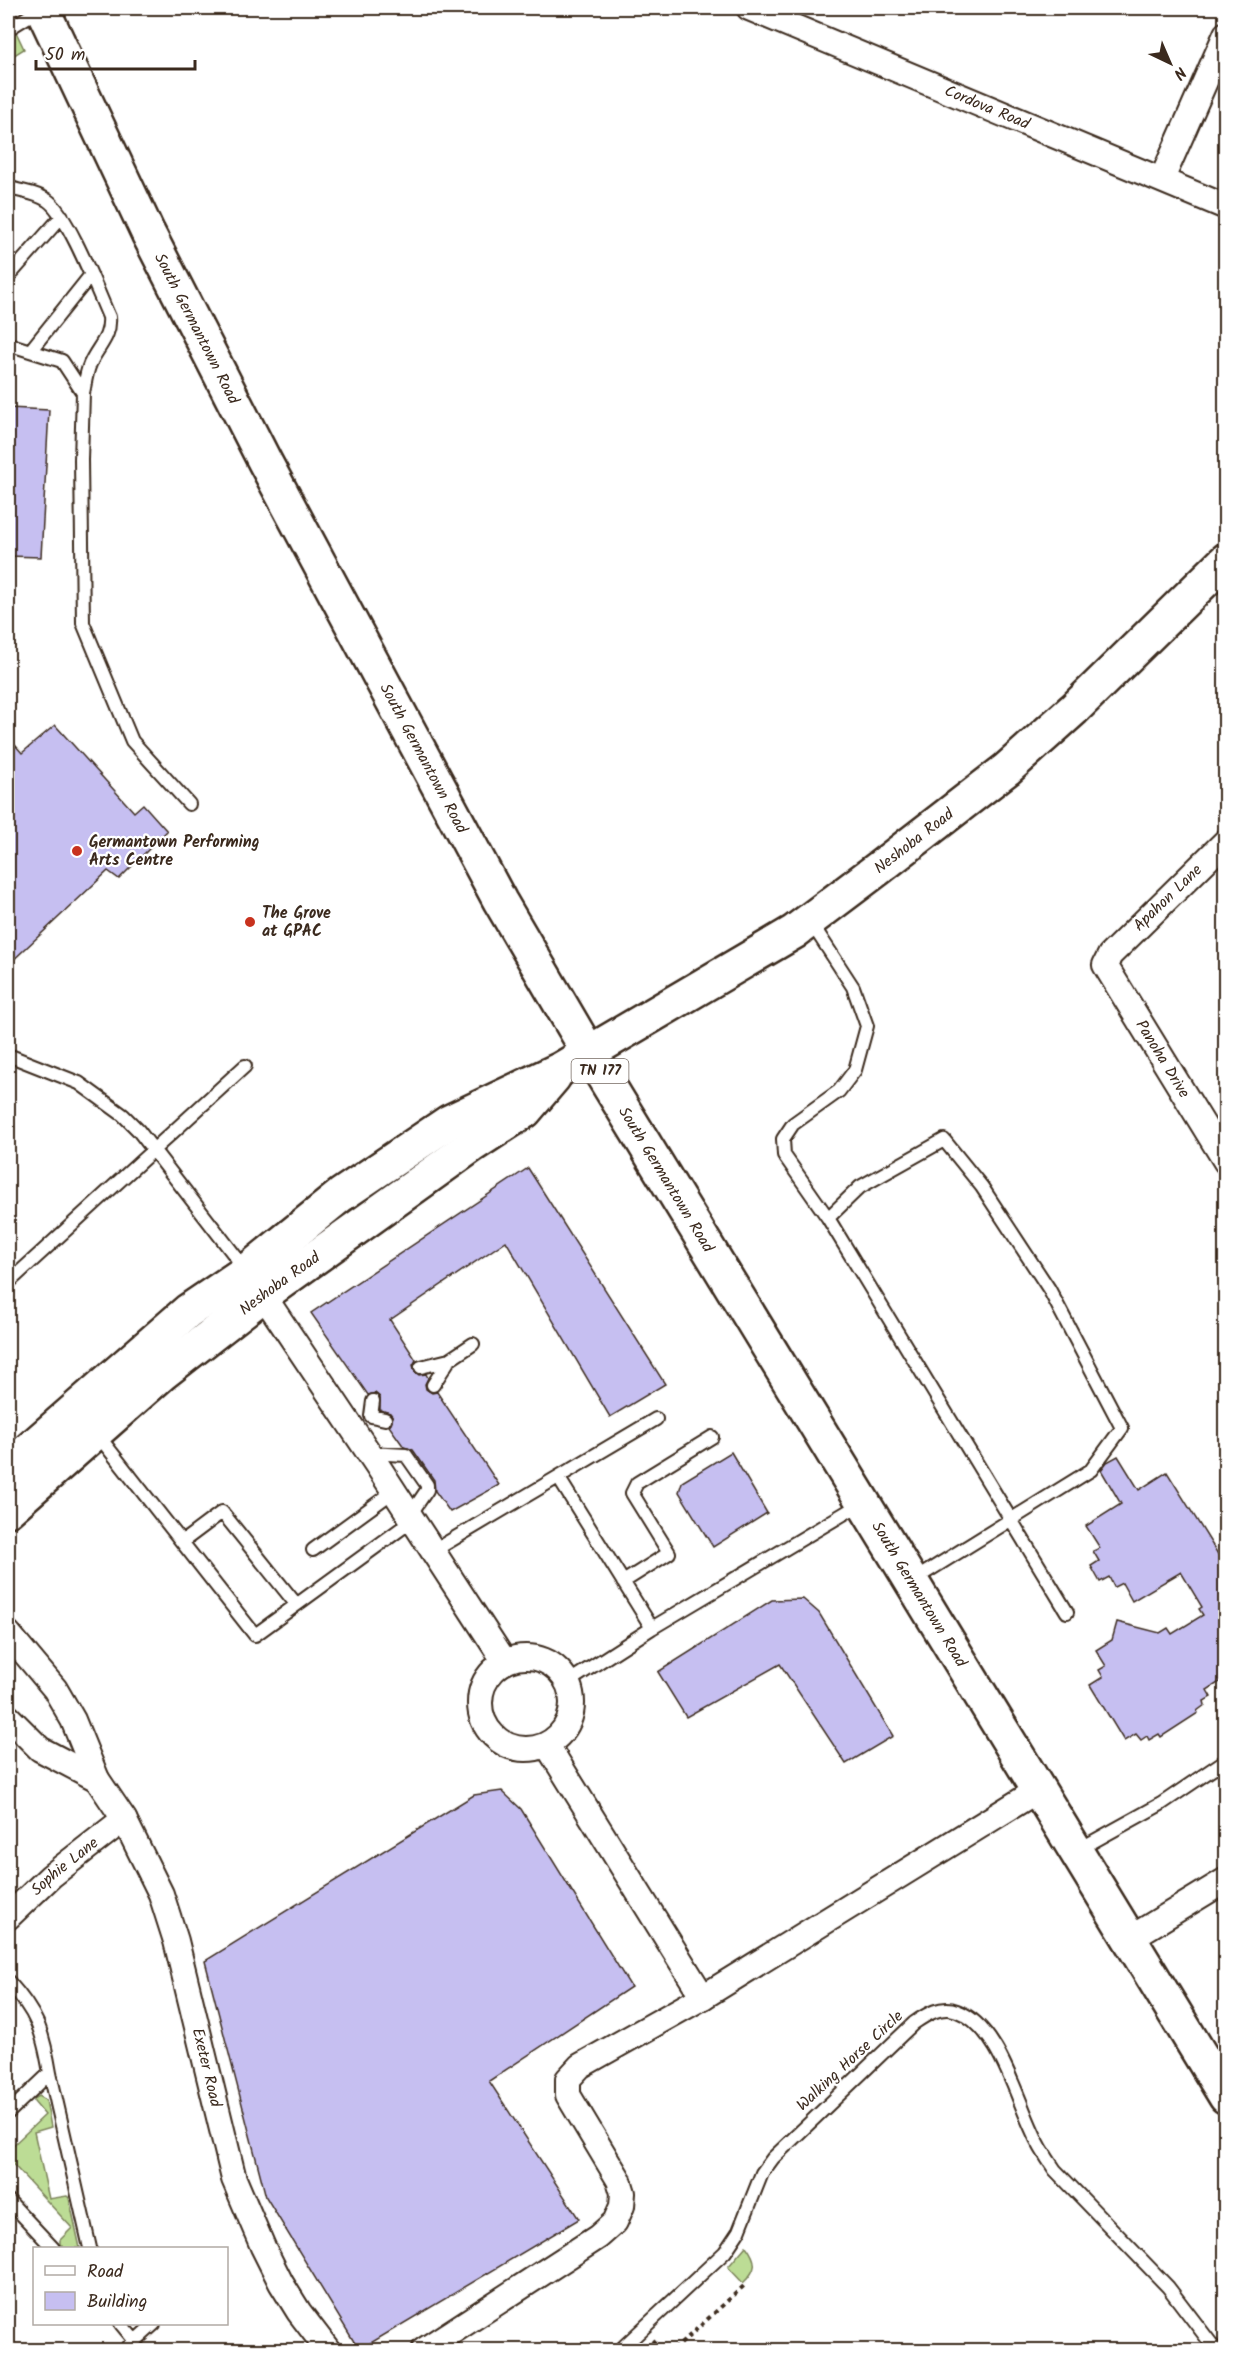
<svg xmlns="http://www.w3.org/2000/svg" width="1233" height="2358" font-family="Kalam,sans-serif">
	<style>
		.green { fill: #bcdc95; stroke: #7c835a; stroke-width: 1.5 }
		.building { fill: #c6bff1; stroke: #3b2a1e; stroke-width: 1.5 }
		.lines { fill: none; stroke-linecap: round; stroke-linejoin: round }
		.lane-casing { stroke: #3b2a1e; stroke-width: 16 }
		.street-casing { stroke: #3b2a1e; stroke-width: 28 }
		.secondary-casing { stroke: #3b2a1e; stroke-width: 38 }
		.primary-casing { stroke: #3b2a1e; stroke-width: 38 }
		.path { stroke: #3b2a1e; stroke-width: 4; stroke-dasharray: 4.5 4.5; stroke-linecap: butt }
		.lane { stroke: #fff; stroke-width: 12 }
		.street { stroke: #fff; stroke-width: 24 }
		.secondary { stroke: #fff; stroke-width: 33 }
		.primary { stroke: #fff; stroke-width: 33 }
		.poi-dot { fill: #c8321e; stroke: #fff; stroke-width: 2 }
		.labels { text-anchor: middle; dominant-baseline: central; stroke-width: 4.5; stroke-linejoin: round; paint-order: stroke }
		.shield { fill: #fff; stroke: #766a62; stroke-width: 1.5 }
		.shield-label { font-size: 15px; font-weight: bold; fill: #3b2a1e }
		.street-label { font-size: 16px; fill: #3b2a1e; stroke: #fff }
		.poi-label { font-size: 16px; font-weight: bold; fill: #3b2a1e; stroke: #fff; text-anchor: start }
	</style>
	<rect width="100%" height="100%" fill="#fff"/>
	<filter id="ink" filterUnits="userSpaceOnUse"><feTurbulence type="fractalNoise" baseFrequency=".0167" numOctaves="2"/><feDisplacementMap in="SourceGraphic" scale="12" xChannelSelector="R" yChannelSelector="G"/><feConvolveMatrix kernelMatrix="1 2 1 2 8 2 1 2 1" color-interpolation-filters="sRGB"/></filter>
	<g filter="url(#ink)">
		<!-- green -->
		<path class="green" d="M8,15L24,49L8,59Z
			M39,2096L46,2100L51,2127L34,2132L49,2199L67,2196L69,2198L80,2248H64L60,2244V2240L72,2228L8,2159V2150L45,2115L34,2102V2099Z
			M746,2246C758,2262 757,2270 743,2283L728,2267Z"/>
		<!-- building -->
		<path class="building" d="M8,408L49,410L41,557L8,556Z
			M55,725L134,812L143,804L167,831L119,879L108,871L8,965V737L22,753Z
			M528,1168L665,1384L610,1417L506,1241L390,1320L416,1360L413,1365L415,1372L419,1375L426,1374L428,1378L425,1384L426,1389L432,1393L437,1392L499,1485L450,1512L435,1491L434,1480L413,1450L404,1447L389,1426L393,1417L390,1413L380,1410V1397L375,1393L368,1395L311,1313Z
			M731,1452L767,1513L713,1547L679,1492L682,1482Z
			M1118,1456L1139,1490L1167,1472L1226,1567V1678L1207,1690L1211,1697L1204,1701L1205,1705L1197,1711L1198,1713L1161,1737L1159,1734L1149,1740L1147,1736L1141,1740L1136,1734L1124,1741L1090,1685L1103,1677L1099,1670L1106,1666L1096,1650L1112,1640L1117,1622L1160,1633L1168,1628L1172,1634L1203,1615L1199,1609L1202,1607L1181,1572L1132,1601L1122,1583L1114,1587L1109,1577L1100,1582L1091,1566L1099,1561L1093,1551L1100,1548L1086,1526L1121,1504L1101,1470L1107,1462Z
			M803,1599L819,1613L893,1736L846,1764L780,1664L686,1717L658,1672L772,1600Z
			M502,1791L521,1809L631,1987L489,2081L579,2219L359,2350L266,2197L205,1961L474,1795Z"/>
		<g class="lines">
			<!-- lane casing -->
			<g class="lane-casing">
				<path id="lane" d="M8,29L42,8
					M8,187C20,192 35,192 47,200C67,212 98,292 109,317C111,338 97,347 90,364C86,373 85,384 83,393
					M8,277L62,216
					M8,344L62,361L83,393L81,460L83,623L132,741L189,804
					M30,351L90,276
					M810,921L853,987L867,1026L855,1070L839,1091L793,1124L783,1139L784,1155L828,1218
					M8,1055L79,1083L123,1115L138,1130L246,1270
					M8,1283L245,1066
					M449,1360L473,1344
					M421,1367L449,1360L433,1385
					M373,1401L371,1416L385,1419
					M97,1434L255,1635L413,1520
					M369,1453L406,1455L427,1485V1490L410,1515
					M558,1477L652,1628
					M182,1542L222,1512L296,1604
					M313,1550L394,1491
					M433,1551L656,1419
					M912,1581L1091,1470L1122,1428L1049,1289L982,1187L944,1140L860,1187L828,1218L1067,1612
					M623,1582L669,1553L632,1493L637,1483L712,1437
					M568,1682L652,1628L862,1503
					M1076,1851L1161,1804L1226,1760
					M8,1981C37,2013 43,2031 50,2073L8,2113
					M50,2073L90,2248
					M8,2200L53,2248
					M121,2324L135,2341
					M125,2350L154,2324
					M620,2350L725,2252L739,2231L762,2173L773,2158L914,2023C927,2014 941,2005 957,2011C998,2026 1015,2094 1032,2130C1038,2145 1046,2157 1055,2170L1168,2287L1216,2350"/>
			</g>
			<!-- street casing -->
			<g class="street-casing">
				<g id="street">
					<path id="s1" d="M749,8L1226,207"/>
					<path d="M1162,179L1226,34"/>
					<path id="s2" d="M1226,841L1110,955L1105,965L1226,1162"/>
					<path d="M255,1283L377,1465L505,1662"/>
					<path id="s3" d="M8,1633L55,1689L73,1720L97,1779L124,1819L161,1894L176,1941L234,2179L263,2247L281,2283L299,2312L328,2350"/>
					<circle cx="526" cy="1703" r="46"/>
					<path d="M8,1717L40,1749L97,1779"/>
					<path d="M547,1745L703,1997"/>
					<path id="s4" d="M8,1917L51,1876L124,1819"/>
					<path d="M1129,1939L1226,1880"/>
					<path d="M424,2350L598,2237L615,2222L622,2206L623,2193L619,2180L568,2095V2079L580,2066L703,1997L1038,1790"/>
				</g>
			</g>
			<!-- secondary casing -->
			<g class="secondary-casing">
				<g id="secondary">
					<path id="s5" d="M8,1468L188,1311L247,1271L341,1195L449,1122L561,1069L794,932L879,868L1007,769L1074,709L1226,560"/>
					<path id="s6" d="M8,1510L163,1373L263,1295L471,1146L525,1111L554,1077"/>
				</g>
			</g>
			<!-- primary casing -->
			<g class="primary-casing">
				<g id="primary">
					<path id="s7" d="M42,8L148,233L265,462L500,901L589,1053L1226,2097"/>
				</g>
			</g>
			<!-- path -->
			<path class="path" d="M652,2340L662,2350
				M674,2350L747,2283"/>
			<!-- lane -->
			<use href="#lane" class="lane"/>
			<!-- street -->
			<use href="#street" class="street"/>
			<!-- secondary -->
			<use href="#secondary" class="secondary"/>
			<!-- primary -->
			<use href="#primary" class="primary"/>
		</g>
	</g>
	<!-- markers -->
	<g class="poi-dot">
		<circle cx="77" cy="851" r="6"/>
		<circle cx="250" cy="922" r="6"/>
	</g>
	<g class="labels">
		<!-- shield labels -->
		<rect class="shield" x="571.5" y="1059" width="57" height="24" rx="4.5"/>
		<g class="shield-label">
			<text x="600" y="1071">TN 177</text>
		</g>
		<!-- street labels -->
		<g class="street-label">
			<text stroke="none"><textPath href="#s1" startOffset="258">Cordova Road</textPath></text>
			<text stroke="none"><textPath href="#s7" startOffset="356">South Germantown Road</textPath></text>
			<text stroke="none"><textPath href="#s7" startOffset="842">South Germantown Road</textPath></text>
			<text stroke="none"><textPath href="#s5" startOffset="1106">Neshoba Road</textPath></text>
			<text transform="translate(1168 898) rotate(-44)">Apahon Lane</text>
			<text stroke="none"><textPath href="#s2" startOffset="284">Panoha Drive</textPath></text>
			<text stroke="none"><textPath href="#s7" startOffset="1328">South Germantown Road</textPath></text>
			<text stroke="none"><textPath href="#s6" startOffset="354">Neshoba Road</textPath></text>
			<text stroke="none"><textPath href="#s7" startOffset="1814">South Germantown Road</textPath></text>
			<text stroke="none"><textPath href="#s4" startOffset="76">Sophie Lane</textPath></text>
			<text transform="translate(850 2061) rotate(-43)">Walking Horse Circle</text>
			<text stroke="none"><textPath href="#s3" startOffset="484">Exeter Road</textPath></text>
		</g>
		<!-- poi labels -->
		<g class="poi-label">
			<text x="89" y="842">Germantown Performing<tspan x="89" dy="18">Arts Centre</tspan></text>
			<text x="262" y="913">The Grove<tspan x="262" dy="18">at GPAC</tspan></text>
		</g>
	</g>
	<!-- margin -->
	<rect width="1233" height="2358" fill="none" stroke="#fff" stroke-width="30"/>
	<rect x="15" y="15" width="1203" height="2328" fill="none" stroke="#3b2a1e" stroke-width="2" filter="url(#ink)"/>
	<!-- legend -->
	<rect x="33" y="2247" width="195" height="78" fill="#ffffff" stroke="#b1aaa5" stroke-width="1.5"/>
	<rect x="45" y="2266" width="30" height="9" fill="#ffffff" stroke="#b1aaa5" stroke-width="1.5"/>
	<text x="87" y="2277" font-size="18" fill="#3b2a1e">Road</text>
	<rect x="45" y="2292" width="30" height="18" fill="#c6bff1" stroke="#b1aaa5" stroke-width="1.5"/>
	<text x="87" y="2307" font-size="18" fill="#3b2a1e">Building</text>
	<!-- north arrow -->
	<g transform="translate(1170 63) rotate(136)" stroke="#ffffff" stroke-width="4.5" paint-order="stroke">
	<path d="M0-4.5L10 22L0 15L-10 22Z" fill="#3b2a1e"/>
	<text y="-9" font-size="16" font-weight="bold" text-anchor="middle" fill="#3b2a1e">N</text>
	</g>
	<!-- scale -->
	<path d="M36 60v9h159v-9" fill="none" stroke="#3b2a1e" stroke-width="3"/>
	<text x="45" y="60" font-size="18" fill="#3b2a1e" stroke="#ffffff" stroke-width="4.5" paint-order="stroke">50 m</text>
</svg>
